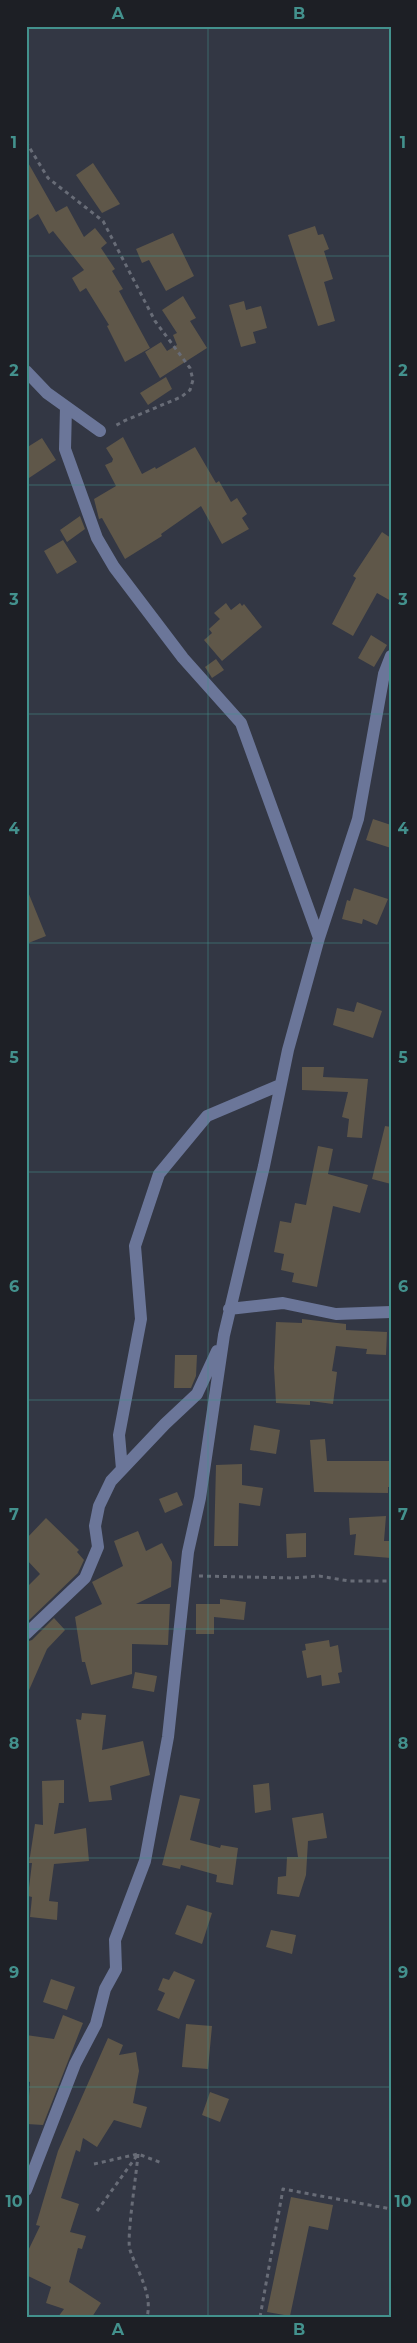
<svg xmlns="http://www.w3.org/2000/svg" width="417" height="2343" font-family="Montserrat,sans-serif">
	<style>
		.building { fill: #5f5749 }
		.lines { fill: none; stroke-linecap: round; stroke-linejoin: round }
		.path { stroke: #686c77; stroke-width: 3; stroke-dasharray: 4 4; stroke-linecap: butt }
		.minor { stroke: #6b7699; stroke-width: 12 }
		.grid { fill: none; stroke: #43918d; stroke-width: 1; stroke-opacity: 0.55 }
		.neatline { fill: none; stroke: #43918d; stroke-width: 2 }
		.grid-label { font-size: 16px; text-anchor: middle; font-weight: bold; fill: #43918d }
	</style>
	<rect width="100%" height="100%" fill="#333744"/>
	<!-- building -->
	<path class="building" d="M26,159L56,212L67,206L84,237L95,228L107,243L101,248L115,269L112,271L123,289L119,291L150,348L125,362L107,326L109,325L86,288L80,292L72,278L84,270L53,231L49,234L38,214L26,222Z
		M93,163L120,204L102,213L76,175Z
		M315,226L318,235L323,234L329,249L324,251L333,279L324,282L335,321L318,326L288,235Z
		M173,233L194,276L166,291L149,260L142,263L136,249Z
		M183,296L196,318L190,321L207,348L160,378L145,352L161,342L167,351L177,345L173,335L177,333L162,310Z
		M244,301L246,310L261,306L267,328L253,332L256,343L241,347L229,305Z
		M166,377L172,389L148,405L140,393Z
		M123,437L142,474L155,467L156,469L195,447L216,483L219,481L231,502L237,498L247,514L242,518L249,529L222,544L201,506L161,534L162,536L125,559L102,518L99,519L94,499L116,486L105,465L112,462L113,459L106,448Z
		M42,438L56,460L26,480V448Z
		M80,516L85,529L67,542L60,530Z
		M382,532L391,538V601L377,593L353,636L332,624L356,578L353,576Z
		M63,540L77,562L57,574L44,551Z
		M226,603L231,610L240,603L242,606L244,604L262,627L222,661L204,640L212,633L209,629L220,619L214,613Z
		M371,635L387,645L374,667L358,658Z
		M216,659L224,670L212,678L205,667Z
		M373,819L391,825V848L366,840Z
		M26,887L46,936L26,944Z
		M354,888L388,899L377,925L363,919L362,924L342,919L347,900L350,901Z
		M357,1002L382,1011L373,1038L333,1025L337,1008L354,1012Z
		M302,1067H324L323,1077L368,1079L362,1138L347,1137L349,1119L342,1117L348,1092L302,1090Z
		M385,1126L391,1127V1184L372,1179Z
		M318,1146L333,1149L328,1174L368,1185L360,1213L333,1206L317,1287L292,1282L294,1273L281,1270L284,1254L274,1252L280,1221L291,1223L295,1203L306,1205Z
		M302,1319L346,1324V1330L387,1332L386,1355L366,1354L367,1349L336,1346L332,1371L337,1372L333,1404L310,1401V1405L276,1403L274,1368L276,1322L302,1323Z
		M175,1355H197L196,1376L191,1388H174Z
		M254,1425L280,1430L276,1454L250,1450Z
		M325,1439L327,1461H391V1487H388V1493L314,1492L310,1440Z
		M242,1464V1485L263,1488L260,1506L239,1503L238,1546H214L216,1465Z
		M177,1492L183,1505L165,1513L159,1499Z
		M386,1516L384,1541H391V1558L354,1555L356,1534L350,1535L349,1518Z
		M46,1518L79,1550L77,1552L84,1560L78,1573L26,1623V1588L40,1574L26,1559V1539Z
		M138,1531L146,1551L162,1543L172,1562L171,1587L136,1604H170L168,1645L132,1644V1674L91,1685L85,1662H82L75,1617L102,1604L92,1582L123,1566L114,1541Z
		M306,1533V1557L287,1558L286,1534Z
		M220,1599L246,1602L244,1620L214,1617V1634H196V1604H220Z
		M54,1618L65,1630L47,1649L26,1697V1642L32,1640Z
		M329,1640L330,1647L338,1645L342,1672L338,1673L340,1683L322,1686L321,1675L307,1678L302,1651L306,1650L305,1644Z
		M135,1672L157,1676L154,1692L132,1688Z
		M82,1713L106,1715L102,1750L143,1741L150,1775L110,1786L112,1800L89,1802L76,1719L81,1720Z
		M64,1780V1803H59L54,1834L86,1828L89,1861L54,1864L49,1901L58,1902L57,1920L30,1917L32,1897L28,1896L32,1863H29L35,1824L43,1825L42,1781Z
		M269,1783L271,1810L255,1813L253,1785Z
		M180,1795L200,1799L190,1840L220,1848L221,1845L238,1848L233,1885L216,1882L217,1875L181,1865L180,1869L162,1865Z
		M323,1813L327,1838L308,1841L306,1875L299,1897L277,1894L278,1877L286,1876L287,1857H298L292,1818Z
		M187,1905L212,1913L202,1944L175,1934Z
		M271,1930L296,1935L292,1954L266,1947Z
		M174,1971L195,1980L179,2019L157,2010L165,1993L158,1990L163,1978L169,1980Z
		M51,1979L75,1987L67,2010L43,2002Z
		M63,2015L83,2023L43,2125L27,2124L30,2082L26,2081V2035L54,2039Z
		M186,2024L212,2026L208,2069L182,2067Z
		M108,2038L123,2045L119,2055L136,2052L139,2071L133,2103L147,2107L141,2128L114,2120L97,2147L83,2138L80,2152L76,2150L61,2198L79,2204L70,2232L86,2236L82,2249L78,2248L69,2282L101,2303L92,2317H58L64,2309L46,2303L51,2287L26,2275V2255L40,2226L36,2225L58,2151Z
		M210,2092L229,2099L220,2122L202,2115Z
		M291,2197L333,2205L328,2230L309,2226L290,2316L267,2312Z"/>
	<g class="lines">
		<!-- path -->
		<path class="path" d="M26,142L48,178L103,221L155,321L190,368L193,380L190,390L181,397L124,421L113,427
			M199,1576L293,1578L319,1576L349,1581H391
			M138,2154C137,2171 126,2239 130,2250C137,2271 153,2294 147,2317
			M94,2164L138,2154L162,2163
			M97,2211L138,2154
			M260,2317L283,2189L391,2209"/>
		<!-- minor -->
		<path class="minor" d="M26,371L47,393L100,431
			M66,407L65,449L97,538L114,567L183,658L241,723L319,938
			M229,1309L283,1303L336,1314L391,1312
			M122,1469L119,1435L141,1319L135,1246L159,1174L207,1116L280,1085
			M26,1634L85,1578L98,1547L95,1526L99,1506L111,1481L165,1424L197,1394L217,1351
			M26,2190L75,2064L96,2024L105,1989L116,1969L115,1940L145,1861L168,1737L188,1552L200,1498L224,1335L264,1166L288,1050L319,938L358,819L384,674L391,656"/>
	</g>
	<!-- grid -->
	<path class="grid" d="M208,26V2317M26,256H391M26,485H391M26,714H391M26,943H391M26,1172H391M26,1400H391M26,1629H391M26,1858H391M26,2087H391"/>
	<!-- border -->
	<rect width="417" height="2343" fill="none" stroke="#1d1f25" stroke-width="55"/>
	<rect x="28" y="28" width="362" height="2288" class="neatline"/>
	<g class="grid-label">
		<text x="118" y="19">A</text>
		<text x="299" y="19">B</text>
		<text x="14" y="148">1</text>
		<text x="403" y="148">1</text>
		<text x="14" y="376">2</text>
		<text x="403" y="376">2</text>
		<text x="14" y="605">3</text>
		<text x="403" y="605">3</text>
		<text x="14" y="834">4</text>
		<text x="403" y="834">4</text>
		<text x="14" y="1063">5</text>
		<text x="403" y="1063">5</text>
		<text x="14" y="1292">6</text>
		<text x="403" y="1292">6</text>
		<text x="14" y="1520">7</text>
		<text x="403" y="1520">7</text>
		<text x="14" y="1749">8</text>
		<text x="403" y="1749">8</text>
		<text x="14" y="1978">9</text>
		<text x="403" y="1978">9</text>
		<text x="14" y="2207">10</text>
		<text x="403" y="2207">10</text>
		<text x="118" y="2335">A</text>
		<text x="299" y="2335">B</text>
	</g>
</svg>
